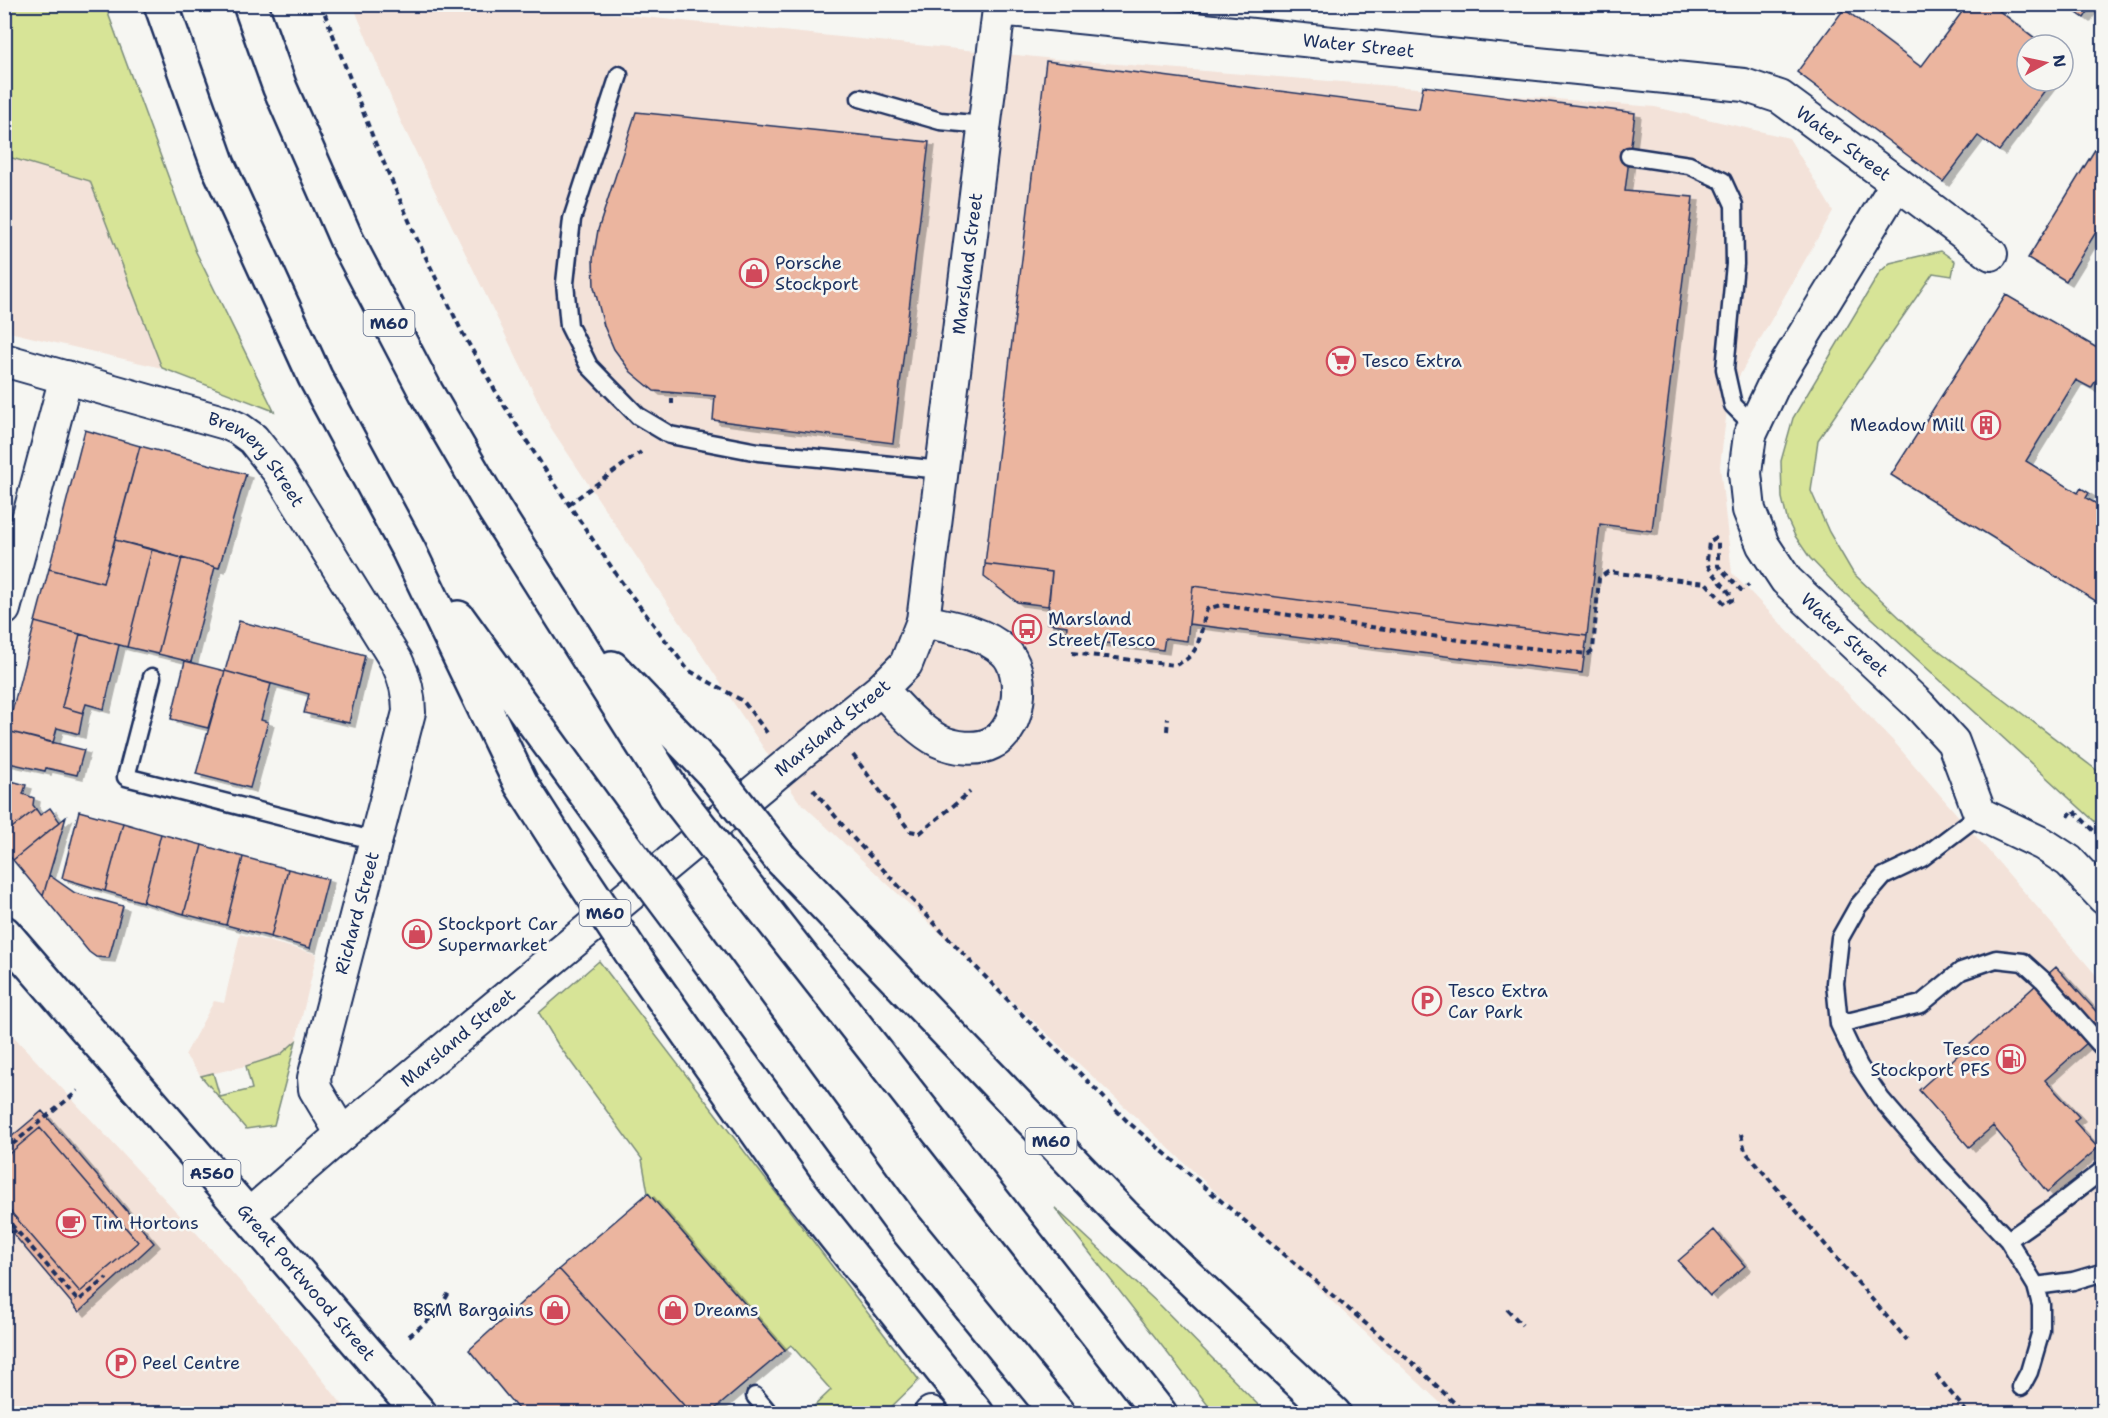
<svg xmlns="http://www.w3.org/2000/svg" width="2108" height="1418" font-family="'Shantell Sans',sans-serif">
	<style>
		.built { fill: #f3e2d9 }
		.green { fill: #d7e497; stroke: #798a7a; stroke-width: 1.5 }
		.building { fill: #ebb59f; stroke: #1b2f5e; stroke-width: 1.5; filter: url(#shadow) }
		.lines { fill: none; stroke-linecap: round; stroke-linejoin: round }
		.service-casing { stroke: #1b2f5e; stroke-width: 21 }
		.minor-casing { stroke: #1b2f5e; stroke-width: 36 }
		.primary-casing { stroke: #1b2f5e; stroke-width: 38 }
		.motorway-casing { stroke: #1b2f5e; stroke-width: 38 }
		.path { stroke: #1b2f5e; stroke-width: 4; stroke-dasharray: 6 4.5; stroke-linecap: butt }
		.service { stroke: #f6f6f2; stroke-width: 16 }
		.minor { stroke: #f6f6f2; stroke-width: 32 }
		.primary { stroke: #f6f6f2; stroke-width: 33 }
		.motorway { stroke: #f6f6f2; stroke-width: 33 }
		.motorway-bridge-casing { stroke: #1b2f5e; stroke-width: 38; stroke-linecap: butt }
		.motorway-bridge { stroke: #f6f6f2; stroke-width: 33 }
		.labels { text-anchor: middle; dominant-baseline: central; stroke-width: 5; stroke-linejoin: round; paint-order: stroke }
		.shield { fill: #f6f6f2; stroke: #5d6b8a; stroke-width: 1.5 }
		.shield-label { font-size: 16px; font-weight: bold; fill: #1b2f5e }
		.street-label { font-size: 18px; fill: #1b2f5e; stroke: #f6f6f2 }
		.poi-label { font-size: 18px; fill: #1b2f5e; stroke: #f6f6f2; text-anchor: start }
	</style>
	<defs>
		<filter id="shadow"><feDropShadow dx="6" dy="4" stdDeviation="0" flood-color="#0004"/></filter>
	</defs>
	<rect width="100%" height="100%" fill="#f6f6f2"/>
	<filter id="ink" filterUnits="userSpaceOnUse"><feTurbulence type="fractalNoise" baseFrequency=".0167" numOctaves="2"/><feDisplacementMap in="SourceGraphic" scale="12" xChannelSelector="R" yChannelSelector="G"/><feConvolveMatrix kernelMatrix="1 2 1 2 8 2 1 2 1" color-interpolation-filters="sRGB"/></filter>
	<g filter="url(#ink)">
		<!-- built -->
		<path class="built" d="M353,5H527L1055,59L1655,107L1789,138L1833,211L1729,394L1720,466L1732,573L1895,743L2103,983L2104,1402L2094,1413H1451L798,800L551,428L401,122Z
			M5,156L90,181L162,368L5,331Z
			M240,934L317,954L296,1041L280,1055L246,1066L201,1076L185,1055L214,1001L224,1003Z
			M4,1026L213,1251L284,1331L349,1413H5Z"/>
		<!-- green -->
		<path class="green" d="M4,5H105L196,252L274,411L162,368L90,181L5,156Z
			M1941,251L1955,261L1952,276L1933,273L1818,440L1811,491L1829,532L1853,573L1916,633L2103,775V829L1838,587L1810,558L1795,536L1787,519L1782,498L1781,461L1793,418L1880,272L1890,263Z
			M599,961L919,1380L884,1414L812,1413L809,1411L831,1390L791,1345L785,1350L648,1193L642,1159L557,1043L539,1013Z
			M296,1041L274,1125L246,1129L201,1076L213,1073L220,1097L252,1089L246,1066L280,1055Z
			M1055,1208L1161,1306L1266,1413H1214Z"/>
		<!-- building -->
		<path class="building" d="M1968,4H1990L2044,45H2027V81H2052L1999,151L1978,136L1943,182L1797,72L1844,9L1921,67Z
			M2064,4H2093L2084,18Z
			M1046,61L1419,109L1423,86L1635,113L1625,191L1693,197L1652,531L1600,524L1587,636L1474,623L1193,586L1187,641L1165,638L1163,650L1066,638L1067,626L1047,623L1052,572L985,564Z
			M636,112L929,142L893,443L713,420L715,396L654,391L631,372L614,349L604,326L594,287L593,259L598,230Z
			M2104,135V219L2066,281L2028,258Z
			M2006,295L2104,352V369L2091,388L2076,380L2026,461L2078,493L2081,488L2089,493L2086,498L2104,508V606L1891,475Z
			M85,430L140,446L103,583L49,569Z
			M140,446L246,474L219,568L115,540Z
			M115,540L152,549L127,647L35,622L49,569L103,583Z
			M152,549L182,558L158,654L127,647Z
			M182,558L215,567L191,662L158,654Z
			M985,564L1052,572L1048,606L1017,602L984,577Z
			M1193,586L1474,623L1587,636L1582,673L1189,624Z
			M239,621L365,655L349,723L304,713L309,694L225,671Z
			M35,622L80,634L62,707L83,713L79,734L57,728L53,743L7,731Z
			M80,634L119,645L104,709L86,704L83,713L62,707Z
			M185,661L225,671L208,728L171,719Z
			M225,671L271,684L261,720L268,722L250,788L196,774Z
			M7,731L84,750L77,775L46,768L45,771L4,762V742Z
			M4,779L26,785L23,794L34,798L33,805L36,809L4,834Z
			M50,808L60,822L13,860L4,850V834L36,809L40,815Z
			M79,811L123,823L105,891L62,878Z
			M66,817L49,875L43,896L13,860Z
			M123,823L161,834L143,902L105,891Z
			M161,834L202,845L184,914L143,902Z
			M202,845L243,857L226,925L184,914Z
			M243,857L288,869L271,937L226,925Z
			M288,869L328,879L310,948L271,937Z
			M49,875L75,893L123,906L109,958L96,957L89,952L43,896Z
			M2056,967L2104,1020V1028L2045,1080L2079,1117L2074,1121L2098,1148L2047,1192L1993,1126L1969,1147L1919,1090Z
			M42,1111L154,1243L79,1312L4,1223V1204L80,1292L138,1242L40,1128L4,1158V1143Z
			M40,1128L138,1242L80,1292L4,1204V1158Z
			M648,1193L785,1350L709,1414H692L559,1269Z
			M1714,1230L1745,1266L1710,1296L1678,1261Z
			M559,1269L692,1414H522L469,1350Z"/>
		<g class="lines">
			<!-- service casing -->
			<g class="service-casing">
				<path id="service" d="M619,75L572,219L565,283L569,326L589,366L638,416L670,435L758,452L942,470
					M860,98L940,121L984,125
					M1629,156L1689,165L1723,181L1734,205L1735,264L1725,369L1733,405L1754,426
					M152,677L126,777L376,841
					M1980,814L1922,858L1884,876L1858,906L1840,938L1835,983L1839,1024L1859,1066L1881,1099L1936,1163L2008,1240L2036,1286L2041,1305V1331L2029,1372L2021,1387
					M1839,1024L1921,1004L1961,971L1996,959L2023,962L2043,980L2104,1049
					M2008,1240L2055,1207L2104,1169
					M2036,1286L2073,1281L2104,1272
					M755,1396L770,1414"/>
			</g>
			<!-- minor casing -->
			<g class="minor-casing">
				<g id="minor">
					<path d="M1897,183L1991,254"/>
					<path id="s1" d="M4,360L226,423L239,429L253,439L279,472L397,662C405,678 409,693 409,712L314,1078L315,1089L342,1134"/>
					<path d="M4,609L66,377"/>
					<path d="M881,689C899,708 916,729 939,741C954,748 977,751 992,743C1021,730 1027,671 1004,651C982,631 950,627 923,621"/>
					<path id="s2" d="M249,1215L342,1134L790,762L881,689L906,664L923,621L999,9L1744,85L1780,97L1897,183L1774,384L1750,435L1745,473L1749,510L1763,545L1786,580L1919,705L1953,742L1980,814L2043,844L2069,861L2104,898"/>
					<path d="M930,1414L931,1413"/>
				</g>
			</g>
			<!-- primary casing -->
			<g class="primary-casing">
				<g id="primary">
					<path id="s3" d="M4,933L420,1414"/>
				</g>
			</g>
			<!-- motorway casing -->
			<g class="motorway-casing">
				<path id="motorway" d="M161,4L218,165L315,377L409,551L521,784L571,862
					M250,4L280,88L347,241L426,392L494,509L675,795
					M458,618L612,830
					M612,668L712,772
					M780,858L1123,1215L1334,1414
					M742,881L1160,1414
					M683,925L901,1222L1058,1414
					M639,964L796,1187L977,1414"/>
			</g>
			<!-- path -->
			<path class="path" d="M321,4L374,140L417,239L462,332L500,399L544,468L625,587L688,670L743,701L768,734
				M934,4L965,6
				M672,404V393
				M569,504L641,452
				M1072,653L1175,665C1202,656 1199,633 1207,609L1221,605L1473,642L1588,654L1593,650L1599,578L1608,572L1706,583L1725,604L1732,600V596L1709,568L1707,561L1709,542L1715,538L1718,541V566L1741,590L1749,585
				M1167,731L1168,718
				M853,755L910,831L920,833L970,792
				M813,789L854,839L995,987L1128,1122L1417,1367L1466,1414
				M2068,817L2073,810L2104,841
				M1741,1134L1745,1151L1907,1340
				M4,1151L78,1091
				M4,1216L78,1301L107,1278
				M4,1240L16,1230
				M1507,1309L1522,1325
				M409,1336L437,1313L450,1291
				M1936,1375L1966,1411
				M2101,1414L2104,1410"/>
			<!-- service -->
			<use href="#service" class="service"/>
			<!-- minor -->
			<use href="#minor" class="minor"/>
			<!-- primary -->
			<use href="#primary" class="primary"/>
			<!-- motorway -->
			<use href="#motorway" class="motorway"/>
			<!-- motorway-bridge casing -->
			<g class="motorway-bridge-casing">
				<path id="motorway-bridge" d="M712,772L780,858
					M675,795L742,881
					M612,830L683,925
					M571,862L639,964"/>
			</g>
			<!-- motorway-bridge -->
			<use href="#motorway-bridge" class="motorway-bridge"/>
		</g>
	</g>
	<!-- icons -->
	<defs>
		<g id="shop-ring" transform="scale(1.5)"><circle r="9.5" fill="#f6f6f2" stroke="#d1495b" stroke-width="1.5"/><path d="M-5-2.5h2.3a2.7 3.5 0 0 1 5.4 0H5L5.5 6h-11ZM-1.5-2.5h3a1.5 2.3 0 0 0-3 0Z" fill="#d1495b"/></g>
		<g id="supermarket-ring" transform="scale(1.5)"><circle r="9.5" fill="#f6f6f2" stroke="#d1495b" stroke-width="1.5"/><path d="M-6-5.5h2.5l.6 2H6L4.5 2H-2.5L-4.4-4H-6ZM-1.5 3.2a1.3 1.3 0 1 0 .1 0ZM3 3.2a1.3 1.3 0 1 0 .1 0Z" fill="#d1495b"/></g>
		<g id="building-ring" transform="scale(1.5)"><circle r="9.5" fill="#f6f6f2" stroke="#d1495b" stroke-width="1.5"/><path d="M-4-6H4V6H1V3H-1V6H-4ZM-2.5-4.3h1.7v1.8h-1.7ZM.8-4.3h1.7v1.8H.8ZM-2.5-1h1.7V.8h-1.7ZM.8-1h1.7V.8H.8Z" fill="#d1495b"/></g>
		<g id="bus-ring" transform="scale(1.5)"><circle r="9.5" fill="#f6f6f2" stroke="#d1495b" stroke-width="1.5"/><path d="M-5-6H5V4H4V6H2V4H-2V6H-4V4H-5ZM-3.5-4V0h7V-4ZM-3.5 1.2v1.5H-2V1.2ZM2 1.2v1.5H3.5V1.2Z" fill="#d1495b"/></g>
		<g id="parking-ring" transform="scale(1.5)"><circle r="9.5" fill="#f6f6f2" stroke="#d1495b" stroke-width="1.5"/><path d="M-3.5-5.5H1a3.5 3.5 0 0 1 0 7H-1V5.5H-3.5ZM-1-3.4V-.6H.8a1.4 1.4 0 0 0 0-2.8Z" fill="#d1495b"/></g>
		<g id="fuel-ring" transform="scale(1.5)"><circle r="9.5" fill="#f6f6f2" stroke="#d1495b" stroke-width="1.5"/><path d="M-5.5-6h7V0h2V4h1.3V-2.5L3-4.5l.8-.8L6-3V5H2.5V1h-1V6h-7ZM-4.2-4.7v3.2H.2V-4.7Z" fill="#d1495b"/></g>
		<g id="cafe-ring" transform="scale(1.5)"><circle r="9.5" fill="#f6f6f2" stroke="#d1495b" stroke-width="1.5"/><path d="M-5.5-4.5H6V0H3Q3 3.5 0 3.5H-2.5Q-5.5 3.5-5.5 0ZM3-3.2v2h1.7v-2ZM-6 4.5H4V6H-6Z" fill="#d1495b"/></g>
	</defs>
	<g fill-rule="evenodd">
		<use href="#shop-ring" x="754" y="273"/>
		<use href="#supermarket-ring" x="1341" y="361"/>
		<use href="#building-ring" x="1986" y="425"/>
		<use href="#bus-ring" x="1027" y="629"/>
		<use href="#shop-ring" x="417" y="934"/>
		<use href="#parking-ring" x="1427" y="1001"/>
		<use href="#fuel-ring" x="2011" y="1059"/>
		<use href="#cafe-ring" x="71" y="1223"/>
		<use href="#shop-ring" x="555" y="1310"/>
		<use href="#shop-ring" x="673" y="1310"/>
		<use href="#parking-ring" x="121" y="1363"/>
	</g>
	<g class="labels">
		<!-- shield labels -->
		<g class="shield">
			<rect x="363.5" y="310" width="51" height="26" rx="4.5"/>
			<rect x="579.5" y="900" width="51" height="26" rx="4.5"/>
			<rect x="1025.5" y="1128" width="51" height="26" rx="4.5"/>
			<rect x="183.5" y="1160" width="57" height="26" rx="4.5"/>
		</g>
		<g class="shield-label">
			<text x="389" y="323">M60</text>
			<text x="605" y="913">M60</text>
			<text x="1051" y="1141">M60</text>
			<text x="212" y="1173">A560</text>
		</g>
		<!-- street labels -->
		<g class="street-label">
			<text stroke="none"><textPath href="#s2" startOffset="1882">Water Street</textPath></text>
			<text stroke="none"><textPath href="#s2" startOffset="2386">Water Street</textPath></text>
			<text stroke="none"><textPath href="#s2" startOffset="1264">Marsland Street</textPath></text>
			<text stroke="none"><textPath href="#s1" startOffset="278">Brewery Street</textPath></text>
			<text stroke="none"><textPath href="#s2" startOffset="2980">Water Street</textPath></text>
			<text stroke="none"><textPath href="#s2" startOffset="760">Marsland Street</textPath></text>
			<text transform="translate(357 913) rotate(-75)">Richard Street</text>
			<text stroke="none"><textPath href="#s2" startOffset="274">Marsland Street</textPath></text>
			<text stroke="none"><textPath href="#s3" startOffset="462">Great Portwood Street</textPath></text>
		</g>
		<!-- poi labels -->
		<g class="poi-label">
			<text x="775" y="263">Porsche<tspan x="775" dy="21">Stockport</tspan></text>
			<text x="1362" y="361">Tesco Extra</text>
			<text x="1965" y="425" text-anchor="end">Meadow Mill</text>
			<text x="1048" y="619">Marsland<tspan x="1048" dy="21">Street/Tesco</tspan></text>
			<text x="438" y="924">Stockport Car<tspan x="438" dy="21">Supermarket</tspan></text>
			<text x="1448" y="991">Tesco Extra<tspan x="1448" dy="21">Car Park</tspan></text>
			<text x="1990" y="1049" text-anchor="end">Tesco<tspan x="1990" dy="21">Stockport PFS</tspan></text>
			<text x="92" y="1223">Tim Hortons</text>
			<text x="534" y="1310" text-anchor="end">B&amp;M Bargains</text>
			<text x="694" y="1310">Dreams</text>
			<text x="142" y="1363">Peel Centre</text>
		</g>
	</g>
	<!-- margin -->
	<rect width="2108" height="1418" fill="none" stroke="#f6f6f2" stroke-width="24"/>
	<rect x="12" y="12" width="2084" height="1394" fill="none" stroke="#1b2f5e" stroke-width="2" filter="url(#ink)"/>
	<!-- north arrow -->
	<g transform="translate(2045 63) rotate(82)"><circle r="28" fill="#f6f6f2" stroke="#9ea6b7" stroke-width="1.5"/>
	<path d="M0-4.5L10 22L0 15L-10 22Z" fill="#d1495b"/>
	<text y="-9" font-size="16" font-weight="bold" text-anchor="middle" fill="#1b2f5e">N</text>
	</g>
</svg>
